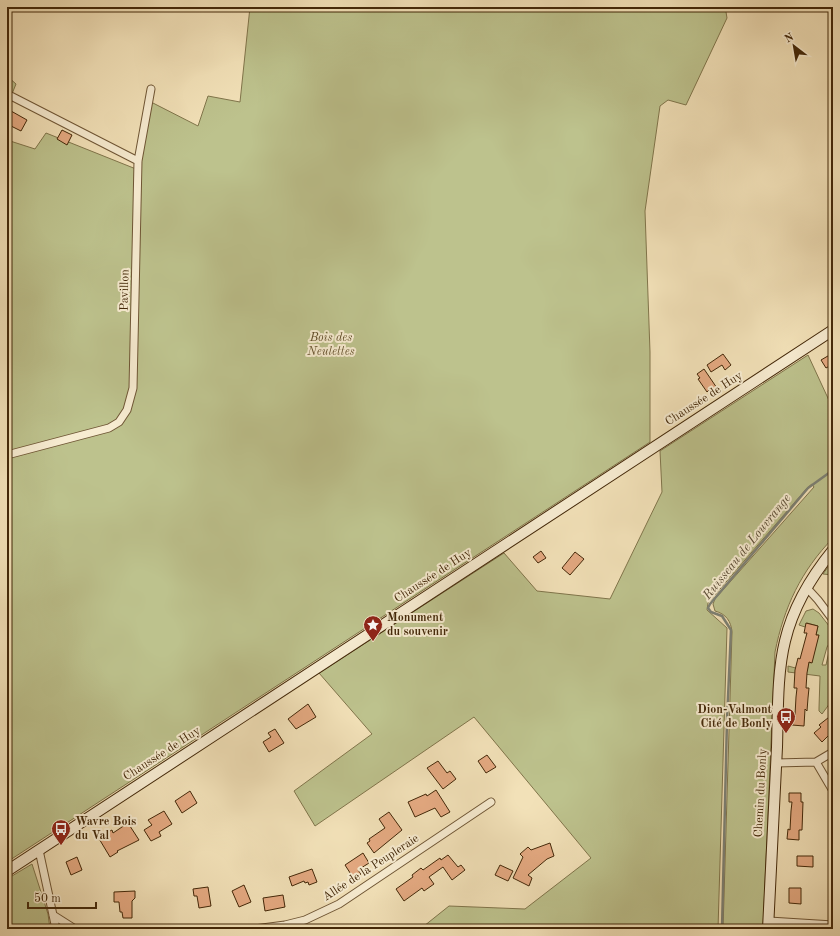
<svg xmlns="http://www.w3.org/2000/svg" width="840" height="936" font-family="'Old Standard TT',serif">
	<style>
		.green { fill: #bdc28d; stroke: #80754b }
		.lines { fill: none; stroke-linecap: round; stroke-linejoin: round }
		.stream { stroke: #7c8074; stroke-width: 2.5 }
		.building { fill: #e5aa82; stroke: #432809 }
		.street-casing { stroke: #6f5635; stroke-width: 9 }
		.secondary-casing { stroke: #432809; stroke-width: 12 }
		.street { stroke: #f7ecd1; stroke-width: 7 }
		.secondary { stroke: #f7ecd1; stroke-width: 10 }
		.labels { text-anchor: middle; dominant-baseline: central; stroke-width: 4; stroke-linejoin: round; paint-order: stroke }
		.street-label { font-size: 12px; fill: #432809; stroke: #f7ecd1 }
		.park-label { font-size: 12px; font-style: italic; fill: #624e2a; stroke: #f7ecd1 }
		.poi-label { font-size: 12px; font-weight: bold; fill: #432809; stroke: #f7ecd1; text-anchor: start }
		.water-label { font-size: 13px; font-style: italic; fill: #5b4c36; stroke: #f7ecd1 }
	</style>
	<rect width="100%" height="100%" fill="#f2e1b8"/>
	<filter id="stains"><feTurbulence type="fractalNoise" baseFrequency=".005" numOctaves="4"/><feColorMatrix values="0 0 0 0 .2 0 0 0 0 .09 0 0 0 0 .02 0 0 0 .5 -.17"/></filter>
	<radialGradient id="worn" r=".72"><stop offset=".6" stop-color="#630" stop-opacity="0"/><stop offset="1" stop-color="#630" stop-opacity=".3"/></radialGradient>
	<!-- green -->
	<path class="green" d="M250,7H729L726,12L727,18L686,105L668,100L660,106L645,211L650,352V442L7,862V460L11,458L12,450H7V140L35,149L46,133L141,171V159L151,102L198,126L208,96L240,102Z
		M7,76L16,84L7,106Z
		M808,355L833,409V538C801,571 784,607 775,652L763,929H723L732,632C731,621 726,614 715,611L713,604L715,599L814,487L812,484L807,488L708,603L707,610L727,628L718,929H423L424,926L449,906L525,909L591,858L474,717L315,826L294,791L372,734L319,673L504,553L537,591L610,599L662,492L660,451Z
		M833,560V575L823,574Z
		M813,609L819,613L833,631V638L827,647L822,665H826L830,647L833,643V699L822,714L819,711V708L820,676L788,672V666L807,671L809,662L811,663L818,635H816L818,626L807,623L805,627L799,625L806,611Z
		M32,864L48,914L50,929H7V879Z"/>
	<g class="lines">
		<!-- stream -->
		<path class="stream" d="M722,929L727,720L731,630L722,616L711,612L708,608L710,604L808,488L833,470"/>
	</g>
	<!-- building -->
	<path class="building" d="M11,111L27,120L21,131L7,124V119Z
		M62,130L72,135L67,145L57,139Z
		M833,353V364L826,368L821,360Z
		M723,354L731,365L725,370L722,365L711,372L707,365Z
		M704,369L719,391L713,395L709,390L707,392L698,379L700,378L697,374Z
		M541,551L546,558L538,563L533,557Z
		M575,552L584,559L570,575L562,568Z
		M806,623L818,626L816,635H819L812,663L809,662L807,673L806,688H809L808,698L807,711L805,709L804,726L792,725L793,715H795L796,697L797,688H794L795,670L798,658L800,659L807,633H804Z
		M308,704L316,717L296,729L288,719Z
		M833,714V731L822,742L814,733L821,727L819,725Z
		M275,729L284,743L269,752L263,742L271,737L268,733Z
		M487,755L496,767L486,773L478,761Z
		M438,761L447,773L450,771L456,779L443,789L427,768Z
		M436,790L450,812L441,817L435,808L415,817L408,802L426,794L427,796Z
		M190,791L197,803L182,813L175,801Z
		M789,793H801V802H803L802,830H799V840L787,839L788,829L790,830L791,811L792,802H789Z
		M164,811L172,824L159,832L161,836L151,841L144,830L152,825L148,820Z
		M389,812L402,830L374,853L367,843L370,841L369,839L385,828L379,819Z
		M128,823L139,840L117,851L118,852L110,857L98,837L112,830L113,833Z
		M550,843L554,856L547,859L528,875L532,878L529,886L513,878L523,857L520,854L528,847L531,850Z
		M363,853L369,863L358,870L361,874L354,879L345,865Z
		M448,855L458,867L461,865L465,870L452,880L443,867L429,877L434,884L424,891L422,888L404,901L396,889L413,877L412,875L421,868L423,870L440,858L441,860Z
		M797,856H813V867L797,866Z
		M77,857L82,870L71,875L66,862Z
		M500,865L513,871L508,881L495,875Z
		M312,869L317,882L309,885L308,882L305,883L304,881L292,886L289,877Z
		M244,885L251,902L239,907L232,891Z
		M208,887L211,906L199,908L197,896H194L193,889Z
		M789,888H801V904L789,903Z
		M135,891V898L132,901V918H123L122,912H120L119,902H114V892Z
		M283,895L285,907L265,911L263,898Z"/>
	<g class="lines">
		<!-- street casing -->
		<g class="street-casing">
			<path id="street" d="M7,94L138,161
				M7,455L109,428L119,422L127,410L133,388L138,161L151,89
				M807,588L818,600L833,620
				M816,762L833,791
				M776,763L816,762L833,752
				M39,850L56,929
				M53,915L75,929
				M769,921L833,925
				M254,929L285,925L305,920L339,904L491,802"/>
		</g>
		<!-- secondary casing -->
		<g class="secondary-casing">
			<path id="secondary" d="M7,871L833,330
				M768,929C771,868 774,808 777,747C778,713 777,673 785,641C793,607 811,577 833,550"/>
		</g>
		<!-- street -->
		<use href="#street" class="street"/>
		<!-- secondary -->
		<use href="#secondary" class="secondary"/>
	</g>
	<!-- icons -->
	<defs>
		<g id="sight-pin" transform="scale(1)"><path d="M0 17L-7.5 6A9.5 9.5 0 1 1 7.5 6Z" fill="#8f2418" stroke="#f7ecd1"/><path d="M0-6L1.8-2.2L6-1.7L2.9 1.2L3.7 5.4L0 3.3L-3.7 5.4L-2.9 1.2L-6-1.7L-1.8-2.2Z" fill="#fff"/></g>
		<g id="bus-pin" transform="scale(1)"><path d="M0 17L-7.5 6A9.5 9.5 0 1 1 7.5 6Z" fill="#8f2418" stroke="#f7ecd1"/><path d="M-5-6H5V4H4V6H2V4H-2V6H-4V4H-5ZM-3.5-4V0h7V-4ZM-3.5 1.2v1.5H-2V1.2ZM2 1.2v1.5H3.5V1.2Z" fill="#fff"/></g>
	</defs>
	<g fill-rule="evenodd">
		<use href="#sight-pin" x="373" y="625"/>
		<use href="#bus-pin" x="786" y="717"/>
		<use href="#bus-pin" x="61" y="829"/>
	</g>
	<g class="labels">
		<!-- street labels -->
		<g class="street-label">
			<text transform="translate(125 290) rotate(-89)">Pavillon</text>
			<text transform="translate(704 399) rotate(-33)">Chaussée de Huy</text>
			<text transform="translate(433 576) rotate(-33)">Chaussée de Huy</text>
			<text transform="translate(162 754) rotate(-33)">Chaussée de Huy</text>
			<text transform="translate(761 793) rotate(-87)">Chemin du Bonly</text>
			<text transform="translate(371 868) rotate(-33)">Allée de la Peupleraie</text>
		</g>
		<!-- park labels -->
		<g class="park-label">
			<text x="331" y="338">Bois des<tspan x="331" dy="14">Neulettes</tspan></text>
		</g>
		<!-- poi labels -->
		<g class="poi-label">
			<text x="387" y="618">Monument<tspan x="387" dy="14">du souvenir</tspan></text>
			<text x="772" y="710" text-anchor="end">Dion-Valmont<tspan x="772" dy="14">Cité de Bonly</tspan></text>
			<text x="75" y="822">Wavre Bois<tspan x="75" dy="14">du Val</tspan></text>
		</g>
		<!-- water labels -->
		<g class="water-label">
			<text transform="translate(747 547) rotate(-51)">Ruisseau de Louvrange</text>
		</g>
	</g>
	<!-- margin -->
	<rect width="840" height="936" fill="none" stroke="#f2e1b8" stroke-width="24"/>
	<rect x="8" y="8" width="824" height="920" fill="none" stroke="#432809" stroke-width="2"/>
	<rect x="12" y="12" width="816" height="912" fill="none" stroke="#432809"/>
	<!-- north arrow -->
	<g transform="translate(794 46) rotate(329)" stroke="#f7ecd1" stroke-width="3" paint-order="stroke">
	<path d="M0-3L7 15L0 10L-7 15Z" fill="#432809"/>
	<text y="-6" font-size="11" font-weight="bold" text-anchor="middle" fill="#432809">N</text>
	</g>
	<!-- scale -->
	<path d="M28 902v6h68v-6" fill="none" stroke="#432809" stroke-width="2"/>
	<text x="34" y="902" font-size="12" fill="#432809" stroke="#f7ecd1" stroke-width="3" paint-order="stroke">50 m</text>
	<rect width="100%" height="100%" filter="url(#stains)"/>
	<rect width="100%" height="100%" fill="url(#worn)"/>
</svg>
